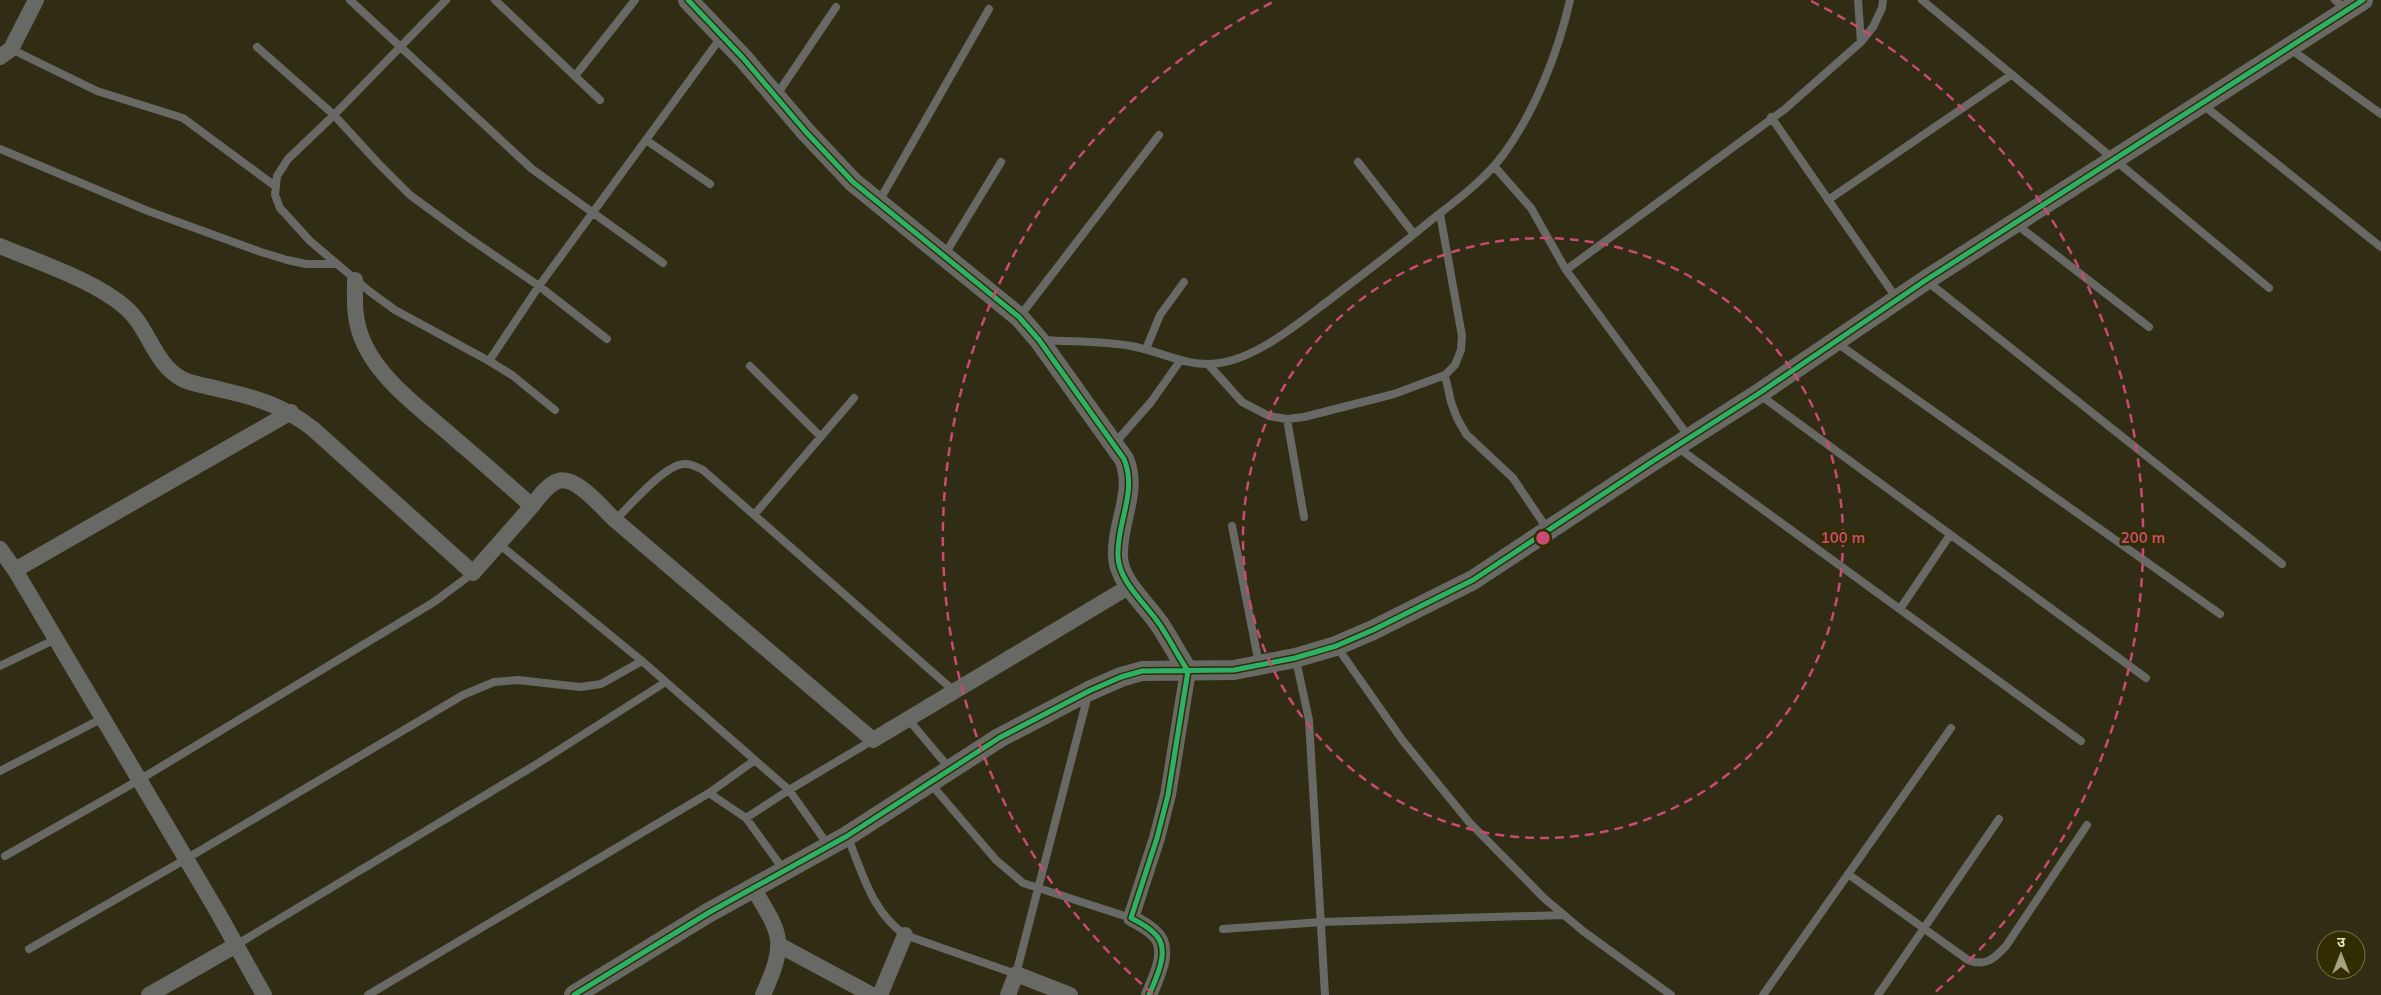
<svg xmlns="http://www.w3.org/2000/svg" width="2381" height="995" font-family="Mulish,'Noto Sans Devanagari',sans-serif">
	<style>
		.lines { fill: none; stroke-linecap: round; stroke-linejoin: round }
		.service { stroke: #686865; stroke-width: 8 }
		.minor { stroke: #686865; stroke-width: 16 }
		.tertiary { stroke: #686865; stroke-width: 20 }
		.cycleway-casing { stroke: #312d00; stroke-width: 8 }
		.cycleway { stroke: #2db169; stroke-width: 5 }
		.ring { fill: none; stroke: #ca4a72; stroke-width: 2.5; stroke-dasharray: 9 6 }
		.centre { fill: #ca4a72; stroke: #312d00; stroke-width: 2.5 }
		.ring-label { font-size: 15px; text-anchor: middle; font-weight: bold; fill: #ca4a72; stroke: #312d00; stroke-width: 5; stroke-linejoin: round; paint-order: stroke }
	</style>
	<rect width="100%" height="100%" fill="#302d14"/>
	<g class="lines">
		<!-- service -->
		<path class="service" d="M350,0L532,169L663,263
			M446,0L334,115L288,159L277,176L275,195L280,208L310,241L369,291L395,310L489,361
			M495,0L600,100
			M1858,0L1861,42
			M1922,0L2269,288
			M2335,0L2347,10
			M257,47L334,115L377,162L410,195L466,236L539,286L607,339
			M2289,48L2381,114
			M11,49L97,91L183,118L275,186
			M575,76L635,0
			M776,96L836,7
			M2202,104L2381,247
			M1771,117L1897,299
			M646,140L710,184
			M0,149L148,211L261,252L287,260L306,264H336
			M1358,162L1414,234
			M1494,166L1531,208L1566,270L1689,437
			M1828,200L2011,75
			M878,203L989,9
			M2016,224L2149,327
			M945,254L1001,162
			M1566,270L1785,109L1861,42L1873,27L1882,8L1883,0
			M1928,282L2282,564
			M1020,316L1159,135
			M1044,340C1073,342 1102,341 1131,346C1161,351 1187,368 1219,363C1258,358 1301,321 1332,298C1363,274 1394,251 1424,226C1451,204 1482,183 1503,155C1535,111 1558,53 1570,0
			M1837,343L2220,614
			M1146,349L1160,315L1184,282
			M1208,364L1242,402L1269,416L1287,419L1304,417L1394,394L1445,375L1455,365L1461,350L1462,336L1440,214
			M750,366L821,437
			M1445,375L1451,402L1457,418L1466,434L1513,478L1548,530
			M1760,395L2146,678
			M555,410L512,375L489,361L539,286L722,36
			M1287,419L1304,517
			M1115,443L1151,402L1180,361
			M1677,447L2081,741
			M754,515L854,398
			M615,520C630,506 664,465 684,464C691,463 697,467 703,470L954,691
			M1232,526L1259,664
			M500,545L642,661L789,790L873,740
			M1900,609L1950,535
			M1337,647L1403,741L1469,822L1545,899L1583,931L1671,995
			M1296,660L1309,720L1325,995
			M0,666L56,639
			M908,719L950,769
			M0,771L103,718
			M930,783L996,860L1023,883L1131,918
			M709,793L755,760
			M746,818L783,869
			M848,838C863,874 872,912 905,935L1016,974L1088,695
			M5,856L139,780L434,602L473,573
			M1848,874L1968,960C1985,967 1994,959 2006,946L2087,825
			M1223,929L1321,922L1564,915
			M236,945L532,767L664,683
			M29,949L186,859L463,695L494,682L518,680L580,687L601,684L642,661
			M368,995L709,793L746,818L789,790L828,845
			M1763,995L1951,728
			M1878,995L1999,819"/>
		<!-- minor -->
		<path class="minor" d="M0,57L11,49L36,0
			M0,246C38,262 96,281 126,308C149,328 154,364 182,379C194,385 209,386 222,390C258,398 283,406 312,428L473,573L532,506
			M355,280C355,297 354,314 359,330C372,375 420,408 454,438C480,460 506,483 532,506C539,497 547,485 558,481C576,475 602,508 615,520L873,740L1130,586
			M0,549L15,570
			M753,888C782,936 787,941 763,995
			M779,945L872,995
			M149,995L236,945
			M264,995L217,911L15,570L291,412
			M880,995L905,935
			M1008,995L1016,974L1070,995
			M1149,995C1156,978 1172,948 1154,933C1148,927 1139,922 1131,918L1157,838L1168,795L1188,671"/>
		<!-- tertiary -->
		<path class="tertiary" d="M688,0L743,58L806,132L853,182L1019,317L1039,340L1124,459C1138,492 1116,523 1118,557C1119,582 1147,605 1160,625C1170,640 1178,656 1188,671
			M574,995L708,913L847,836L999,738L1089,691L1121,677L1142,671L1234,670L1295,658L1336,646L1373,630L1473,580L1650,463L1758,394L1926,280L2363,0"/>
		<!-- cycleway casing -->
		<g class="cycleway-casing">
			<path id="cycleway" d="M688,0L743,58L806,132L853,182L1019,317L1039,340L1124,459C1138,492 1116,523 1118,557C1119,582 1147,605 1160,625C1170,640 1178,656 1188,671L1168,795L1157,838L1131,918C1139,922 1148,927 1154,933C1172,948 1156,978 1149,995
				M574,995L708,913L847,836L999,738L1089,691L1121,677L1142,671L1234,670L1295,658L1336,646L1373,630L1473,580L1650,463L1758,394L1926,280L2363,0"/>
		</g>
		<!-- cycleway -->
		<use href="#cycleway" class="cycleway"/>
	</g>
	<!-- distance rings -->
	<g class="ring">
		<circle cx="1543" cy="538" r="300"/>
		<path d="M1153 994A600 600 0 0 1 1275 1M1811 1A600 600 0 0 1 1933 994"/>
	</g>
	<circle cx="1543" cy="538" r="8" class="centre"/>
	<g class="ring-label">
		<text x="1843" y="543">100 m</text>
		<text x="2143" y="543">200 m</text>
	</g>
	<!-- north arrow -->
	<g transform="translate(2341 955)"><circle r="24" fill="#312d00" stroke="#78754a"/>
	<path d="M0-4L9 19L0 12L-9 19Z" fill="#a4a17f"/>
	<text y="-8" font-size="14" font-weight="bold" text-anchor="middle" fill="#e2e0b8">उ</text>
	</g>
</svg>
